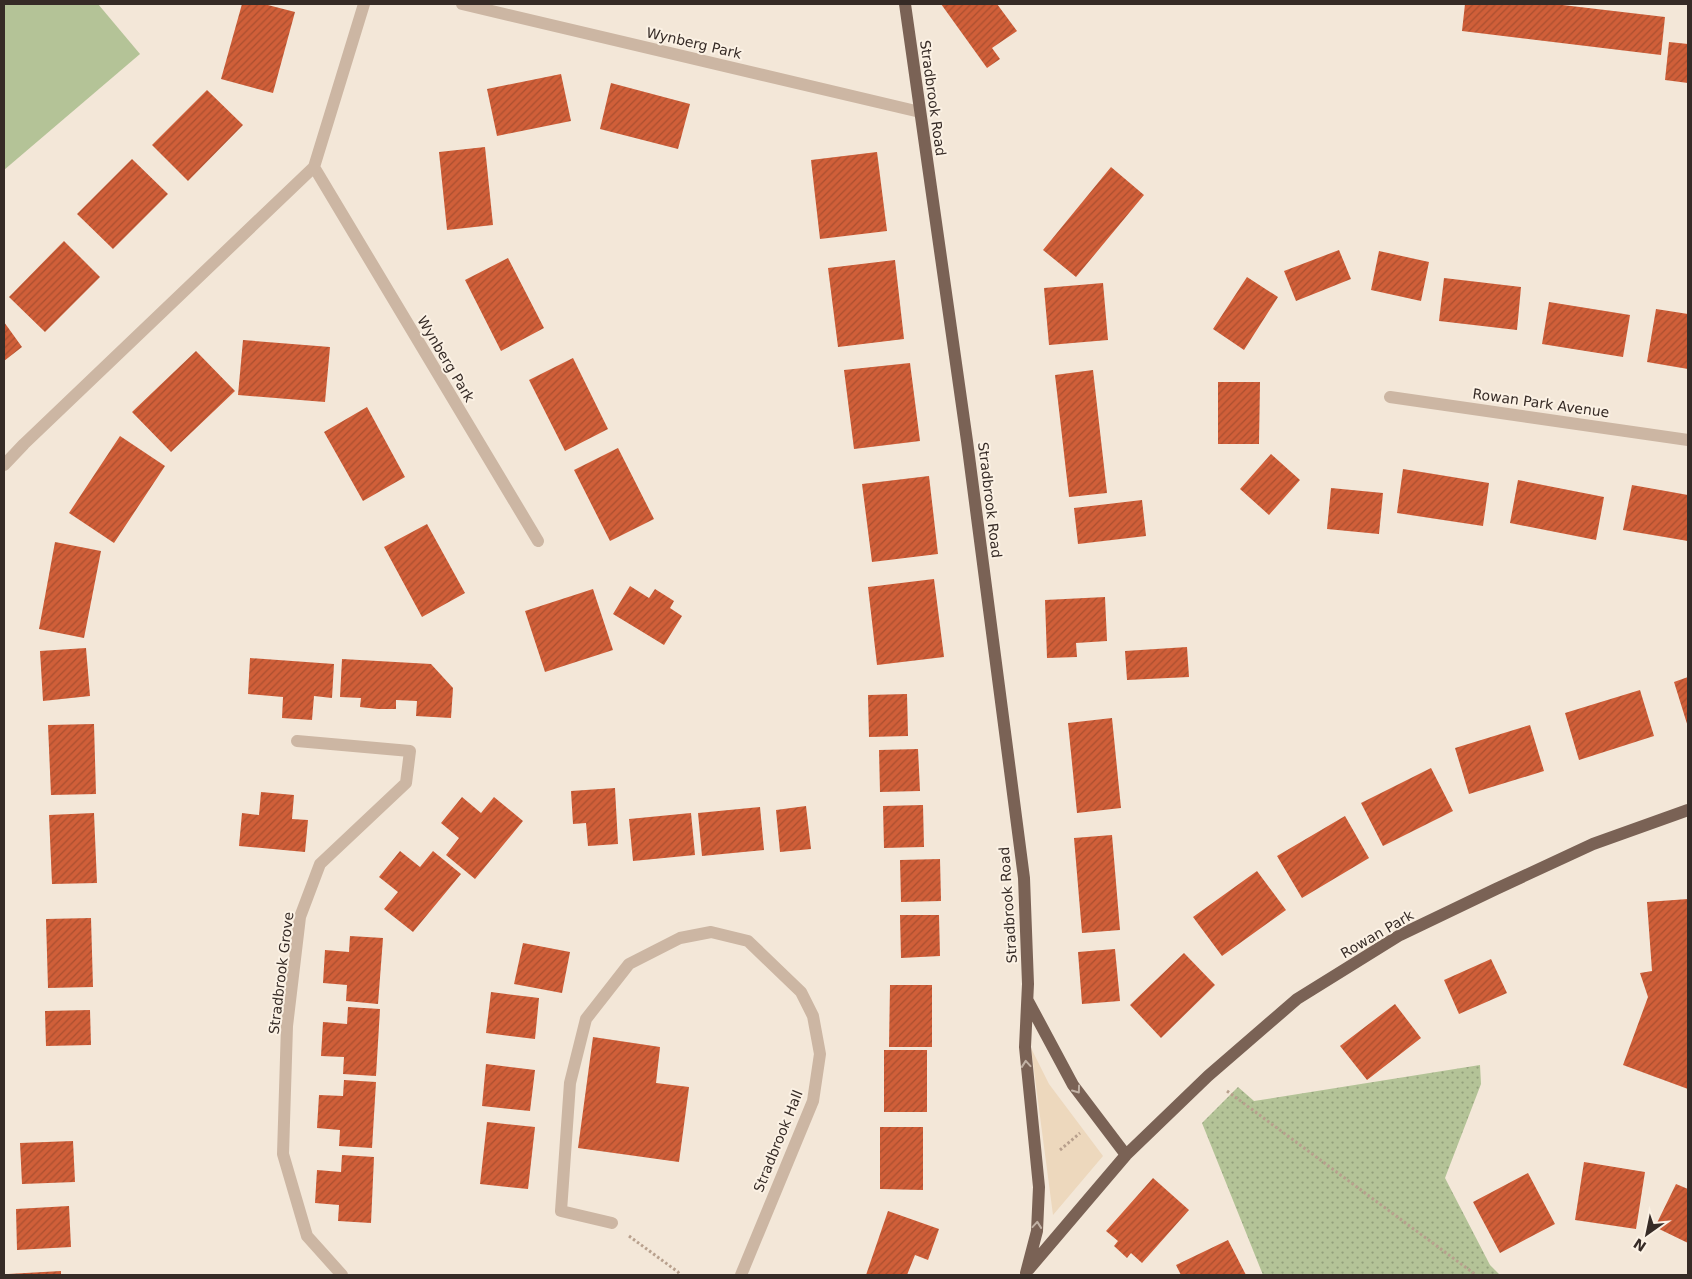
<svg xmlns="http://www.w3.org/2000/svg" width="1692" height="1279" font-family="'DejaVu Sans',sans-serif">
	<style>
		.grass { fill: url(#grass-dots) }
		.garden { fill: #b4c397 }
		.plaza { fill: #edd8bd }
		.building { fill: url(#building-hatch) }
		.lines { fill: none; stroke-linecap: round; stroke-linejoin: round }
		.path { stroke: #b8a08d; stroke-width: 3; stroke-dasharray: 2.5 2.5; stroke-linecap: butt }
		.minor { stroke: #ccb6a3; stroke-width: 12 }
		.major { stroke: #7a6255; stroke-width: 12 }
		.oneway { stroke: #c1b1a4 }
		.labels { text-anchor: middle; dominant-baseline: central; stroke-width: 4; stroke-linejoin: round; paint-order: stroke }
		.street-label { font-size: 14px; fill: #362b26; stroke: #fbf1e4 }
	</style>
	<defs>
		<pattern id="grass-dots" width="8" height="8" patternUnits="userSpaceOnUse" patternTransform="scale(1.25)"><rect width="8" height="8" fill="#b4c397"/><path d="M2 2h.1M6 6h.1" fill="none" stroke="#939f7b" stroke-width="1.8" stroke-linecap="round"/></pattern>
		<pattern id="building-hatch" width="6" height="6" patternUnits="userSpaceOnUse" patternTransform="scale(1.25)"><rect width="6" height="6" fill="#d05f39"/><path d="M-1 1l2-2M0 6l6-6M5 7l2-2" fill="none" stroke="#aa4f30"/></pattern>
	</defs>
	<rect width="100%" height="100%" fill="#f3e7d8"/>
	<!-- grass -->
	<path class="grass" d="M1480,1065L1481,1084L1445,1178L1490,1265L1500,1275H1263L1202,1123L1238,1087L1254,1101Z"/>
	<!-- garden -->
	<path class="garden" d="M4,4H98L140,54L4,170Z"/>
	<!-- plaza -->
	<path class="plaza" d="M1031,1048L1049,1084L1103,1156L1053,1215Z"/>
	<!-- building -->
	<path class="building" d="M242,4H264L295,12L273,93L221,79Z
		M941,4H997L1017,31L992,48L1000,59L987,68Z
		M1465,4H1554L1665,17L1661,55L1462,31Z
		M1669,42L1688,44V83L1665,80Z
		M561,74L571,121L497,136L487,89Z
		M611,83L690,104L678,149L600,129Z
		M207,90L243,125L188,181L152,145Z
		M485,147L493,225L447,230L439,152Z
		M877,152L887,231L820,239L811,160Z
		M132,159L168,194L113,249L77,214Z
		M1111,167L1144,195L1076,277L1043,250Z
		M64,241L100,277L45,332L9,297Z
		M1339,250L1351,279L1296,301L1284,271Z
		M1379,251L1429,262L1421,301L1371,290Z
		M508,258L544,328L501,351L465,280Z
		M895,260L904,339L838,347L828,268Z
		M1247,277L1278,297L1244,350L1213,329Z
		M1444,278L1521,287L1517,330L1439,321Z
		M1103,283L1108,340L1049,345L1044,288Z
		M1549,302L1630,315L1623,357L1542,344Z
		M1656,309L1688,314V369L1647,362Z
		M4,322L22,347L4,361Z
		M243,340L330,347L325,402L238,395Z
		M196,351L235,391L171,452L132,412Z
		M573,358L608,429L565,451L529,380Z
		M910,363L920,441L854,449L844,370Z
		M1093,370L1107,493L1069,497L1055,375Z
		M1218,382H1260L1259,444H1218Z
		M367,407L405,477L363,501L324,432Z
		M120,436L165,466L114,543L69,513Z
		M618,448L654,519L610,541L574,470Z
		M1271,454L1300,480L1269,515L1240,489Z
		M1403,469L1489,483L1483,526L1397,513Z
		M929,476L938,554L872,562L862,484Z
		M1518,480L1604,497L1596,540L1510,523Z
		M1632,485L1688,495V541L1623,530Z
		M1331,488L1383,493L1379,534L1327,529Z
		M1142,500L1146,536L1078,544L1074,508Z
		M427,524L465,593L422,617L384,547Z
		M55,542L101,551L84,638L39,629Z
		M934,579L944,657L877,665L868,587Z
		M630,586L649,598L655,589L674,601L670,608L682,616L664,645L613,614Z
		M593,589L613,650L545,672L525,611Z
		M1105,597L1107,641L1076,643L1077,657L1047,658L1045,600Z
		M1187,647L1189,677L1127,680L1125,651Z
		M86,648L90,696L43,701L40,651Z
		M250,658L334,664L332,698L314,696L312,720L282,718L283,697L248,694Z
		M342,659L431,664L453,688L451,718L416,716L417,701L396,700V709H378L360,707L361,698L340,697Z
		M1688,677V727L1674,682Z
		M1640,690L1654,736L1579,760L1565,713Z
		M907,694L908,736L869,737L868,695Z
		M1112,718L1121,808L1077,813L1068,723Z
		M94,724L96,794L51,795L48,725Z
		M1530,725L1544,771L1469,794L1455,748Z
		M918,749L920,791L880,792L879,750Z
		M1431,768L1453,811L1383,846L1361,803Z
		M615,788L618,844L588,846L586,823L573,824L571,791Z
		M261,792L294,795L292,819L308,820L305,852L239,846L242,813L259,815Z
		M462,797L481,813L494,797L523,821L475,879L446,855L459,838L441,823Z
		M923,805L924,847L884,848L883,806Z
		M806,806L811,849L780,852L776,810Z
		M760,807L764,850L702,856L698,813Z
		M94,813L97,883L52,884L49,815Z
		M691,813L695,855L633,861L629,819Z
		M1345,816L1369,858L1302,898L1277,856Z
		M1112,835L1120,930L1082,933L1074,838Z
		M400,851L420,867L433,851L461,874L413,932L384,909L398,892L379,877Z
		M940,859L941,901L901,902L900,860Z
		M1257,871L1286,910L1222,956L1193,917Z
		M1688,899V1089L1623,1065L1648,997L1640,973L1652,971L1647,902Z
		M900,915H939L940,956L901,958Z
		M91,918L93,987L48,988L46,919Z
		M350,936L383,938L378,1004L346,1001L347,985L323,983L325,950L349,952Z
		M523,943L570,952L562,993L514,984Z
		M1115,949L1120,1001L1082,1004L1078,952Z
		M1184,953L1215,985L1161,1038L1130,1005Z
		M1491,959L1507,993L1459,1014L1444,980Z
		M890,985H932V1047H889Z
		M491,992L539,998L535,1039L486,1033Z
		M1395,1004L1421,1038L1367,1080L1340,1046Z
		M348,1007L380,1009L376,1076L343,1074L344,1057L321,1056L323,1022L347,1024Z
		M90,1010L91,1045L46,1046L45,1011Z
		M593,1037L660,1047L656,1083L689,1087L679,1162L578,1148Z
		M884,1050H927V1112H884Z
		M486,1064L535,1070L530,1111L482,1106Z
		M344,1080L376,1082L372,1148L339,1146L340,1130L317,1128L319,1095L343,1096Z
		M487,1122L535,1127L528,1189L480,1184Z
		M880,1127H923V1190L880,1189Z
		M73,1141L75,1182L22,1184L20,1143Z
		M342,1155L374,1157L371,1223L338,1221L339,1205L315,1203L317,1170L341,1172Z
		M1584,1162L1645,1172L1636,1229L1575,1220Z
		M1528,1173L1555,1224L1500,1253L1473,1202Z
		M1153,1178L1189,1210L1142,1263L1131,1253L1127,1258L1114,1246L1118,1241L1106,1231Z
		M1676,1184L1688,1189V1243L1655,1227Z
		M69,1206L71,1247L17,1250L16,1209Z
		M888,1211L939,1229L928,1260L915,1255L907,1275H866Z
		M1228,1240L1246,1275H1181L1176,1265Z
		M61,1271V1275H8V1274Z"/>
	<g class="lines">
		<!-- path -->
		<path class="path" d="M1227,1091L1476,1275
			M1060,1150L1080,1133
			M629,1236L678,1272L680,1275"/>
		<!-- minor -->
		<path class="minor" d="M462,4L920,112
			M314,167L538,541
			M1390,397L1688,440
			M4,465L24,444L314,167L364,4
			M297,741L410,751L406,783L320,864L300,917L287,1026L283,1154L307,1236L342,1275
			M612,1223L561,1211L570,1083L586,1019L629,964L680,938L711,932L748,941L801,992L813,1016L820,1054L813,1101L741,1275"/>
		<!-- major -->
		<path class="major" d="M905,4L967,441L1024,878L1028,984L1025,1047L1039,1187L1037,1231L1026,1273
			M1028,1001L1073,1085L1126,1155
			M1029,1269L1126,1155L1208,1076L1297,999L1400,935L1496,889L1593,844L1688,810"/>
	</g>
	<!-- one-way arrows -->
	<defs><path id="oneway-chevron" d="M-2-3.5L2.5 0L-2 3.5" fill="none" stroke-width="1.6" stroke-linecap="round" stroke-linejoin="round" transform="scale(1.25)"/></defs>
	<g class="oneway">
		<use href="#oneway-chevron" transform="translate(1026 1064) rotate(-95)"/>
		<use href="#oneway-chevron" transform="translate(1077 1090) rotate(54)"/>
		<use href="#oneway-chevron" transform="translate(1037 1225) rotate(-85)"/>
	</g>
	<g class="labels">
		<!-- street labels -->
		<g class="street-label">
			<text transform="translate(694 43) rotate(13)">Wynberg Park</text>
			<text transform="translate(933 98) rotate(82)">Stradbrook Road</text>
			<text transform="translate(446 359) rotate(59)">Wynberg Park</text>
			<text transform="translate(1541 403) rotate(8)">Rowan Park Avenue</text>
			<text transform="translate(990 500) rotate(83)">Stradbrook Road</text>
			<text transform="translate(1008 905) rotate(-94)">Stradbrook Road</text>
			<text transform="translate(1377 934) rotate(-30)">Rowan Park</text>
			<text transform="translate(281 973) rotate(-83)">Stradbrook Grove</text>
			<text transform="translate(778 1141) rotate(-68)">Stradbrook Hall</text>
		</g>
	</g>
	<!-- border -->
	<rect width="1692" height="1279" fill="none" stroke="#362b26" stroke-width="10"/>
	<!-- north arrow -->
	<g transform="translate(1647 1234) rotate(213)" stroke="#fbf1e4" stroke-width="4" paint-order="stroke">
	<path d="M0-4L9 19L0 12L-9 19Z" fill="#362b26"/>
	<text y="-8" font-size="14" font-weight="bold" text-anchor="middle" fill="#362b26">N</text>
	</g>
</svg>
